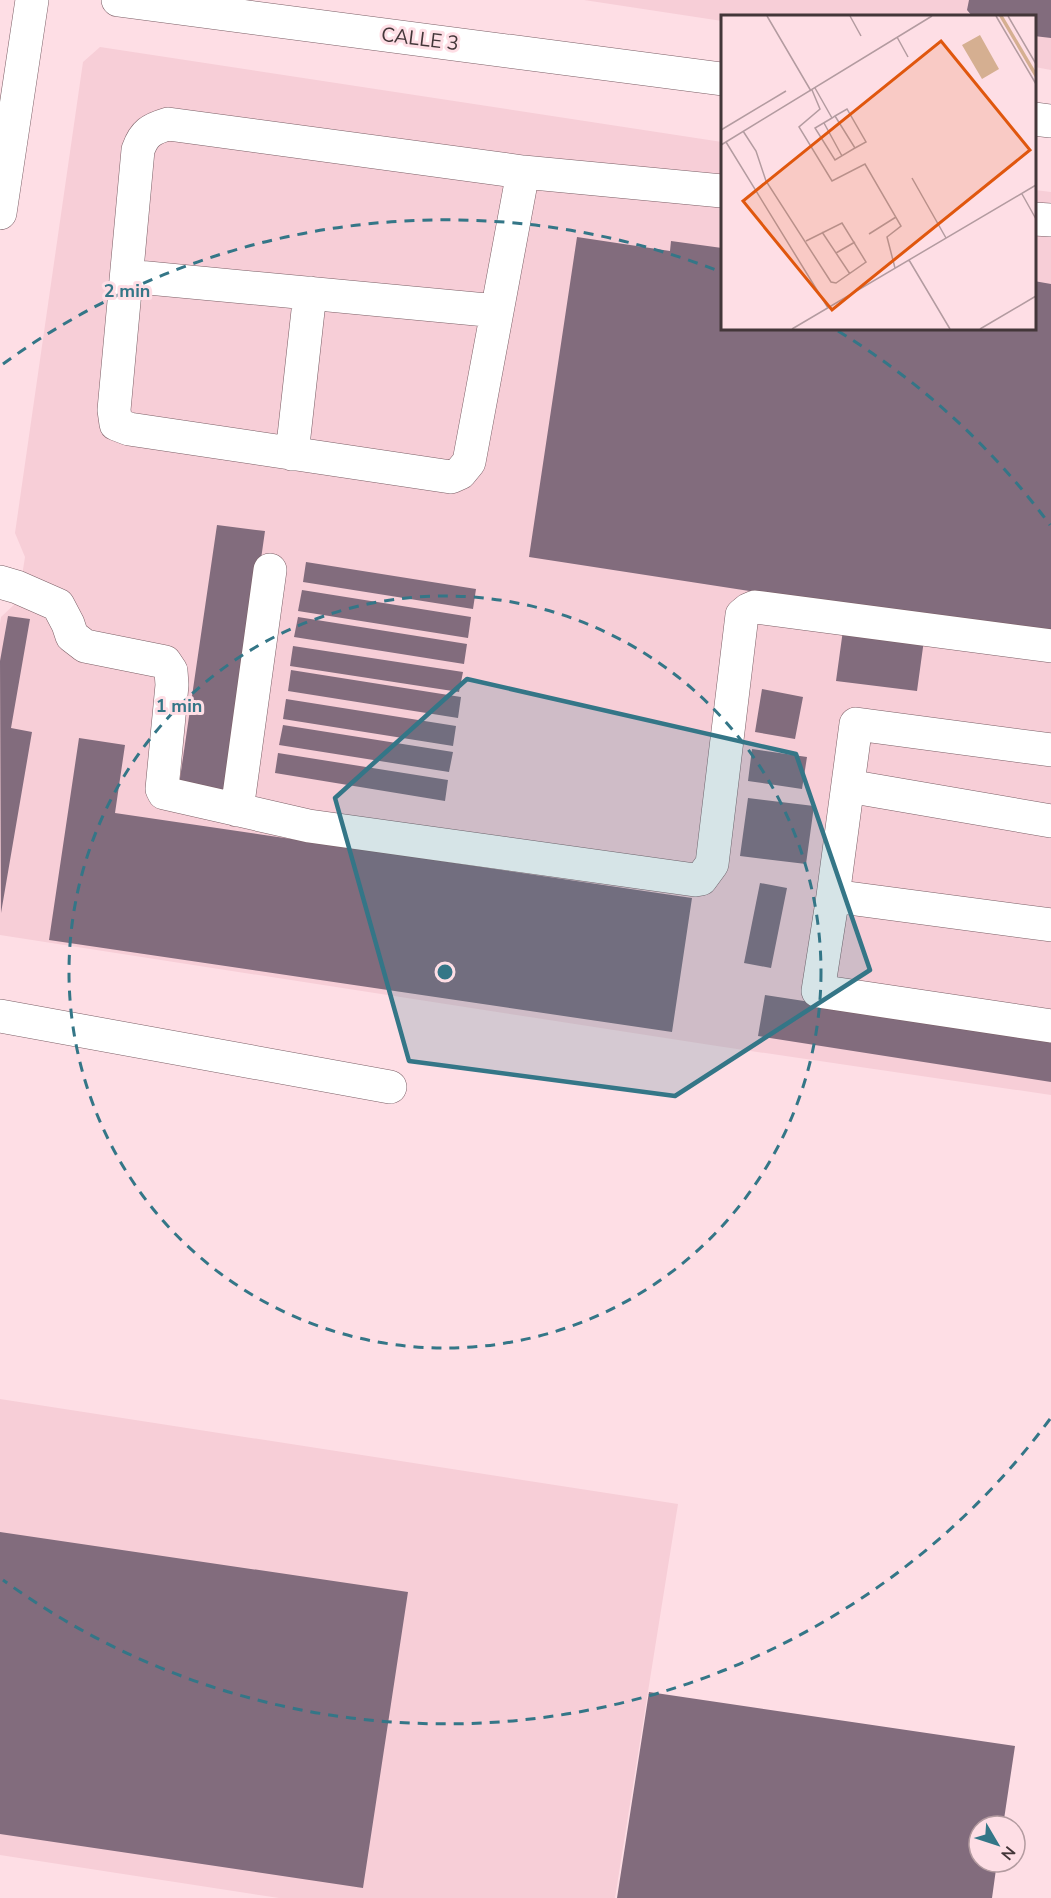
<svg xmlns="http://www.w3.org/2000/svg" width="1051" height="1898" font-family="'Nunito Sans',sans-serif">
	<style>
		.built { fill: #f7ced7 }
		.building { fill: #826c7d }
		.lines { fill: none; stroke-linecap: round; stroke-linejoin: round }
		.minor-casing { stroke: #7b5f66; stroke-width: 34 }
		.minor { stroke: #fff; stroke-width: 33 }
		.marked { fill: #347687; fill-opacity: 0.2; stroke: #347687; stroke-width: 4.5; stroke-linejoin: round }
		.ring { fill: none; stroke: #347687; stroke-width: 3; stroke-dasharray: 10 8 }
		.labels { text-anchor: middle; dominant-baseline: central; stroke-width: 6; stroke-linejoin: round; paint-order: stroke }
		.street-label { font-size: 20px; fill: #433639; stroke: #fedee5 }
		.inset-road { fill: none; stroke: #b39ba0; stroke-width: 1.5 }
		.view { fill: #e0570e; fill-opacity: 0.15; stroke: #e0570e; stroke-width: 3 }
		.inset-edge { fill: none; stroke: #433639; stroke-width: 3 }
		.centre { fill: #347687; stroke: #fedee5; stroke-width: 3 }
		.ring-label { font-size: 18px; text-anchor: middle; font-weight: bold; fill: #347687; stroke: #fedee5; stroke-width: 6; stroke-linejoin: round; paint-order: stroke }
	</style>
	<rect width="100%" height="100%" fill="#fedee5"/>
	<!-- built -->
	<path class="built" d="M584,0H1051V70L1035,67L1034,16H722V21Z
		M100,47L722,142V328H1034L1035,190L1051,192V1095L717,1046L0,935V624L1,617L18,601L25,557L15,533L83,62Z
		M0,1399L678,1504L615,1898H279L0,1855Z"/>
	<!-- building -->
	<path class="building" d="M969,0H1051V38L1034,36V16H972L967,10Z
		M577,237L670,251L671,241L722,248V328H980L989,330V328H1034V281L1051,284V635L860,608L529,557Z
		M217,525L265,531L228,791L179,785Z
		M306,562L476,589L473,609L303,582Z
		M302,590L471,617L468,638L298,611Z
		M8,616L30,619L11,728L32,732L1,913L0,661Z
		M298,617L467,644L464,664L294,637Z
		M843,630L924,640L917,691L836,681Z
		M293,646L463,672L459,692L290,666Z
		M291,670L461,697L458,718L288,691Z
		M762,689L803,697L795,739L755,732Z
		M286,699L456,726L453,746L283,719Z
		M283,725L453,752L449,772L279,745Z
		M79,738L125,745L115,813L692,898L672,1032L49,940Z
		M752,749L807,757L802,789L748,781Z
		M278,753L448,780L445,801L275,773Z
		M748,798L814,806L806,864L740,856Z
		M760,883L787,888L771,968L744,963Z
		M765,995L1051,1039V1082L758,1036Z
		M0,1532L408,1592L363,1888L0,1834Z
		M649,1692L1015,1746L1003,1826H979V1862H997L992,1898H617Z"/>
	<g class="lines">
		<!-- minor casing -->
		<g class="minor-casing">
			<path id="minor" d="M118,0L722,79
				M1034,119L1051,121
				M523,172L469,462L460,473L451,477L129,429L116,424L114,410L138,150C144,133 151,129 168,124L523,172L722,191
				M0,213L32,0
				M1034,219L1051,220
				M127,276L497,311
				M292,454L310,293
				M0,582L17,587L58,605L68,624L72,636L85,646L165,662L171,671L172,685L162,789L164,793L309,826L695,880L701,879L712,864L742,615L748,610L755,607L1051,646
				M1051,750L856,724L833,896L1051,925
				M848,786L1051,821
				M237,810L270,570
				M833,896L818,991L1051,1026
				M0,1016L390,1087"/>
		</g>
		<!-- minor -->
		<use href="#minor" class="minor"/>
	</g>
	<!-- marked area -->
	<path class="marked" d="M467,679L796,754L870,970L675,1096L409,1061L335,798Z"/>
	<!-- distance rings -->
	<g class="ring">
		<circle cx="445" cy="972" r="376"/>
		<path d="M1050 1419A752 752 0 0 1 3 1580M3 364A752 752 0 0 1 721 272M838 331A752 752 0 0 1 1050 525"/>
	</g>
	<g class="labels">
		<!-- street labels -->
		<g class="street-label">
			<text transform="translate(420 39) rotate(7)">CALLE 3</text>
		</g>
	</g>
	<!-- overview -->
	<g transform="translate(721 15)">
		<rect width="315" height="315" fill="#fedee5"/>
		<path d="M278,1H282L315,57V64ZM259,20L278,54L261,64L241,30Z" fill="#d5af91"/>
		<path class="inset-road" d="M46,1L90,76M129,1L140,21M275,1L315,69M287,1L315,49M176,22L187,42M94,73L111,103M91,75L99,94L78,112L111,166L144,149L180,211L166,222L174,253M114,101L134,133L114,145L94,113L111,103L114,101L126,94L145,127L134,133M103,108L121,141M0,115L65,76M22,116L35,136L45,166L110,267L115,268L145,247L121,208L85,226M5,127L107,293M0,130L211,1M191,163L225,223M301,179L315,204M101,217L129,259M148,219L175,202M115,238L134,227M188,245L229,314M71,314L315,170M259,314L315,281"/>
		<path class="view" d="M220,26L309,135L111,295L22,186Z"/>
		<rect width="315" height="315" class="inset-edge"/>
	</g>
	<circle cx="445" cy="972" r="9" class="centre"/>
	<g class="ring-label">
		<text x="127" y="297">2 min</text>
		<text x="179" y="712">1 min</text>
	</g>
	<!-- north arrow -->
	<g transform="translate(997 1844) rotate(129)"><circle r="28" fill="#fedee5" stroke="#b39ba0" stroke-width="1.5"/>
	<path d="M0-4.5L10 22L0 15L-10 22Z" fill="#347687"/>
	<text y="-9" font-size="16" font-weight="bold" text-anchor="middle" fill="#433639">N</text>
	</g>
</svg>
